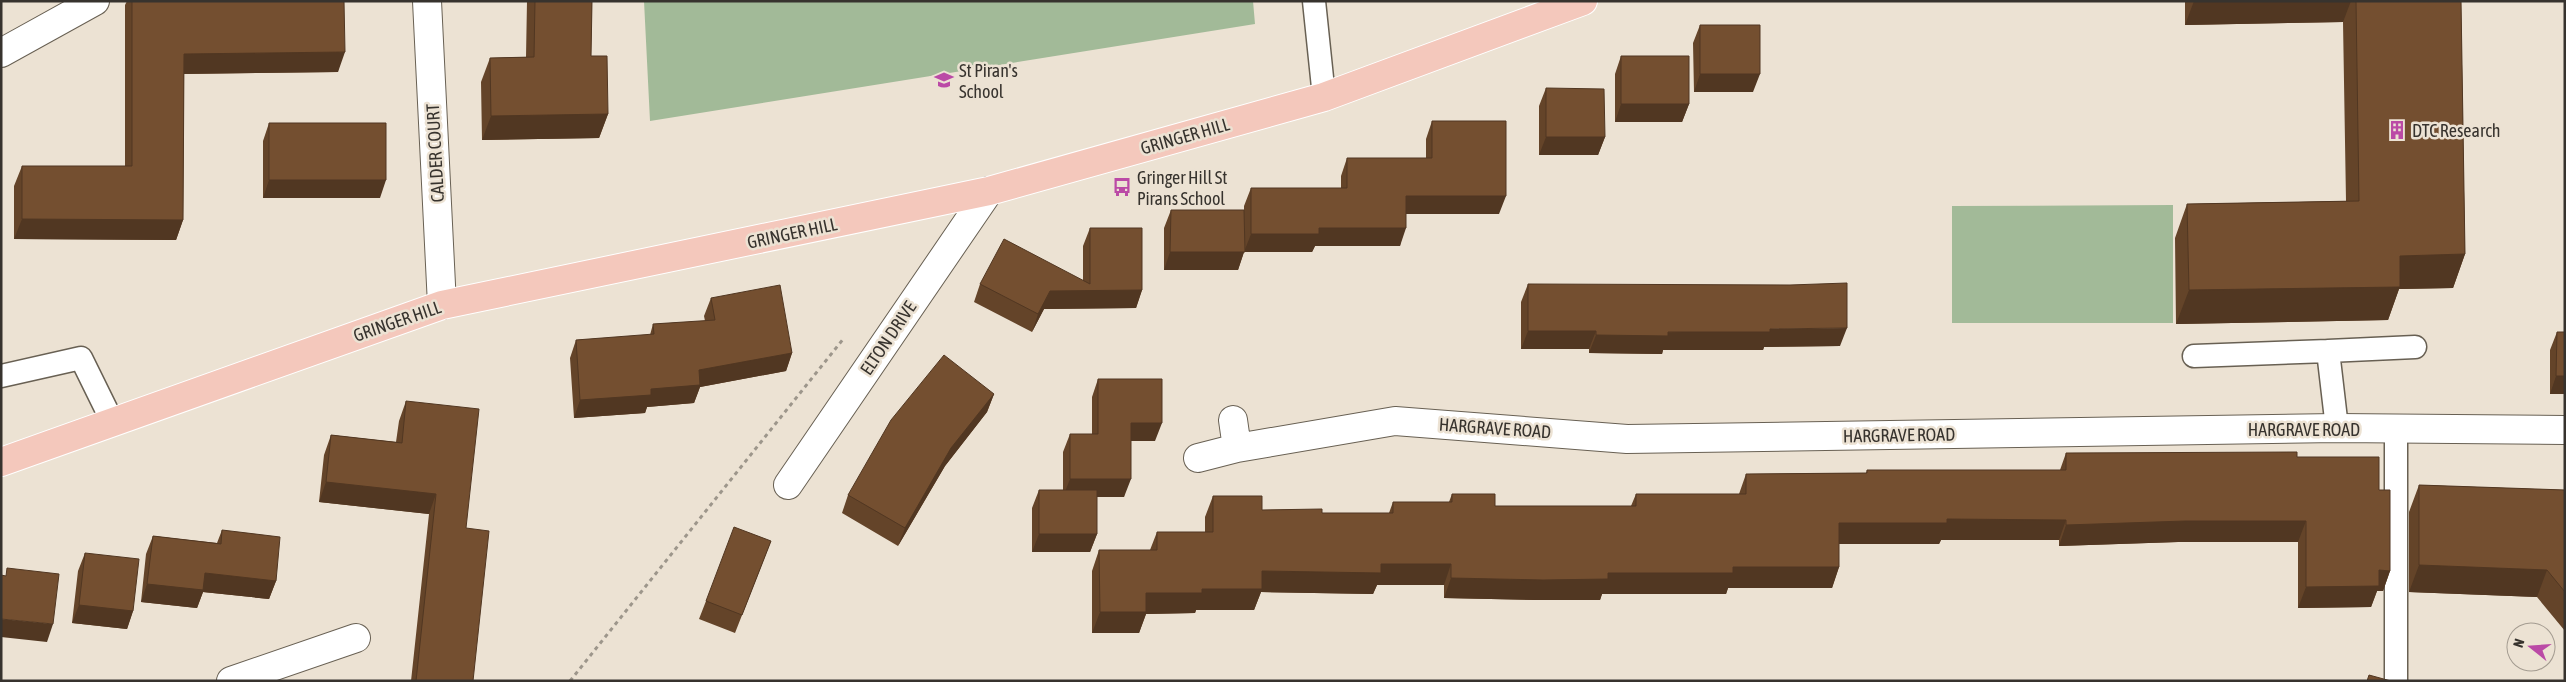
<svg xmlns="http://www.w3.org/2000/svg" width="2566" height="682" font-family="'Asap Condensed',sans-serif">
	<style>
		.green { fill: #a2ba98 }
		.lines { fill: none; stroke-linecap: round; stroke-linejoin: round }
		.lane-casing { stroke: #686053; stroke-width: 25 }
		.street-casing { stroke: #686053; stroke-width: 30 }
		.primary-casing { stroke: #fff; stroke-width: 30 }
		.path { stroke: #9d968b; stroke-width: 3; stroke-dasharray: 4 4; stroke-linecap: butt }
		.lane { stroke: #fff; stroke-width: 22 }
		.street { stroke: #fff; stroke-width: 28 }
		.primary { stroke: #f4c8bc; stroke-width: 28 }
		.wall { fill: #644429 }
		.shaded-wall { fill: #513722 }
		.building { fill: #744f30; stroke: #513722 }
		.labels { text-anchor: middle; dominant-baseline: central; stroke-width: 5; stroke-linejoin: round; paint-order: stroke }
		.poi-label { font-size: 18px; fill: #37332e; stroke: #ece2d3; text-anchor: start }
		.street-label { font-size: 18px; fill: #37332e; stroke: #ece2d3 }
	</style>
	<rect width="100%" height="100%" fill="#ece2d3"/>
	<!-- green -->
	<path class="green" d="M644,1H1253L1255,24L650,121Z
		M2173,205V323H1952V206Z"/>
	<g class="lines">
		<!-- lane casing -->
		<g class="lane-casing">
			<path id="lane" d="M1314,1L1324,97
				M2328,351L2415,347
				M2194,356L2328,351L2337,428
				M1,376L81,358L112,421
				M2396,681V429"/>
		</g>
		<!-- street casing -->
		<g class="street-casing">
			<path id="street" d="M427,1L442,305
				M1,53L95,1
				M1233,420L1237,448
				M1198,458L1237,448L1395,421L1627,439L2337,428L2565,430
				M788,485L989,191
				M231,681L356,638"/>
		</g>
		<!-- primary casing -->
		<g class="primary-casing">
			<path id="primary" d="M1,462L442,305L989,191L1324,97L1583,1"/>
		</g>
		<!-- path -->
		<path class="path" d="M570,681L844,338"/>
		<!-- lane -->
		<use href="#lane" class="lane"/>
		<!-- street -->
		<use href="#street" class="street"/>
		<!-- primary -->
		<use href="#primary" class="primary"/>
	</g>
	<!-- wall -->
	<path class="wall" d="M127,1H344L338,72L184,74L183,220L176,240L14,239V186L22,166H125V5Z
		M527,1H592L591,56L608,114L599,138L482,140L481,82L490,58L526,57Z
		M2185,1H2461L2465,254L2453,288L2399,289L2388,320L2176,324L2175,238L2187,204L2346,201L2343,22L2185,25Z
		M1700,25L1753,92H1694L1693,43Z
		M1621,56L1689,104L1682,122H1615V74Z
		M1546,88L1605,137L1598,155H1539V106Z
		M1432,121L1499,214H1406L1400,246H1315L1312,252H1244L1238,270H1164V228L1171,210H1244V206L1251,188H1341V176L1347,158H1426V139Z
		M269,123L380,198H263V141Z
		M1090,228L1142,290L1136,308L1044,309L1032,332L974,302L980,284L1083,281V246Z
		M1528,284L1840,346L1764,347L1763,350H1663L1662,354L1589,353V349H1521V302Z
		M711,298L792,353L786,371L700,387L694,403L647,407L645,413L574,418L570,358L576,340L650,335L653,324L705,321L704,316Z
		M2557,332L2565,394H2550V350Z
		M1098,379L1155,441H1131L1124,497H1097V534L1090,552H1032V508L1039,490H1063V452L1070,434H1092V397Z
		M994,394L987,412L945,466L898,546L842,513L848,495Z
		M406,401L466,528L473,681H411L429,514L319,502L324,455L331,435L396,442L399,421Z
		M2066,453L2297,457L2379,490L2390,571L2383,591H2377L2371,607L2298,608V542H2178L2059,546V540H1941L1939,544H1839V567L1832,588H1728L1726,594H1602L1600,600H1536L1444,598V585H1377L1373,594L1261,592L1254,610H1196L1195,613L1146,614L1139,633H1092V571L1099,550H1150L1157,532H1205V517L1213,496L1262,510L1322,513H1389L1393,502H1449L1452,494L1495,506H1631L1636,494H1739L1746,474L1866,473L1867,470H2060Z
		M2419,485L2565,490V631L2537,597L2409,592V512Z
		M222,530L276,581L269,599L203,592L197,608L141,602L146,554L153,536L217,543Z
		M771,541L735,633L699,619L706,601Z
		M85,553L133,611L127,629L72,623L78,571Z"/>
	<!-- shaded-wall -->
	<path class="shaded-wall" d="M2194,1H2351L2343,22L2185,25Z
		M345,52L338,72L176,74L184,54Z
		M1700,74H1760L1753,92H1694Z
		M1621,104H1689L1682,122H1615Z
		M608,114L599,138L482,140L491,116Z
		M1546,137H1605L1598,155H1539Z
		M269,180H386L380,198H263Z
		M1406,196H1506L1499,214H1400Z
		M22,219L183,220L176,240L14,239Z
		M1319,228H1406L1400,246H1315L1312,252H1244L1238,270H1164L1170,252H1244L1251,234Z
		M2465,254L2453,288L2399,289L2388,320L2176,324L2189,290L2400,256Z
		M1142,290L1136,308L1044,309L1032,332L1038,314L1050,291Z
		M1847,328L1840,346L1764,347L1763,350H1663L1662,354L1589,353L1596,335L1770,329Z
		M1528,331H1596L1589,349H1521Z
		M792,353L786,371L700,387L694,403L647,407L645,413L574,418L580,400L651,389L699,370Z
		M2556,376H2565V394H2550Z
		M994,394L987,412L945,466L898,546L905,528L951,448Z
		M1131,423H1162L1155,441H1124Z
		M1070,479H1131L1124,497H1063Z
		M326,482L436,494L429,514L319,502Z
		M1947,519L2066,520L2059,540H1941L1939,544H1832L1839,523Z
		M2185,521H2306L2298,542H2178L2059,546L2066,525Z
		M1039,534H1097L1090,552H1032Z
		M1381,564H1451L1444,585H1377L1373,594L1261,592L1254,610H1196L1195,613L1146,614L1139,633H1092L1100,612L1146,593L1202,589L1262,571Z
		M2419,565L2547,570L2537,597L2409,592Z
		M1733,567H1839L1832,588H1728L1726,594H1602L1600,600H1536L1444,598L1451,578L1608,573Z
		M2379,570L2390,571L2383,591H2377L2371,607L2298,608L2306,587Z
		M205,573L276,581L269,599L203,592L197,608L141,602L147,584Z
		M79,605L133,611L127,629L72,623Z
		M1,619L53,624L47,642L1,637Z"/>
	<!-- building -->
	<path class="building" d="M132,1H344L345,52L184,54L183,220L22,219V166H132Z
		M535,1H592L591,56H607L608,114L491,116L490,58L534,57Z
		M2356,1H2461L2465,254L2400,256V287L2189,290L2187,204L2359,201Z
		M1700,25H1760V74H1700Z
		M1621,56H1689V104H1621Z
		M1546,88L1604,89L1605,137H1546Z
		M1432,121H1506V196H1406V228H1319V234H1251V188H1347V158H1432Z
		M269,123H386V180H269Z
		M1171,210H1244L1245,252H1170Z
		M1090,228H1142V290L1050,291L1038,314L980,284L1004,239L1090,284Z
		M1847,283V328L1770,329V332H1668V336L1596,335V331H1528V284L1790,285Z
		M780,285L792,353L699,370L700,385L651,389V395L580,400L576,340L654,334L653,324L715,320L711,298Z
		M2557,332H2565V376H2556Z
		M944,355L994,394L951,448L905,528L848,495L891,420Z
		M1098,379H1162V423H1131V479H1070V434H1098Z
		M406,401L479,409L466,528L489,531L473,681H416L436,494L326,482L331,435L402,443Z
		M2297,452V457H2379V490H2390V571L2379,570V586L2306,587V521H2185L2066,525V520L1947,519V523H1839V567H1733V573H1608V579L1543,580L1451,578V564H1381V573L1262,571V589H1202V593H1146V612H1100L1099,550H1157V532H1213V496H1262V510L1322,509V513H1393V502H1452V494H1495V506H1636V494H1746V474L1867,473V470H2066V453Z
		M2419,485L2565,490V592L2547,570L2419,565Z
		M1039,490H1097V534H1039Z
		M734,527L771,541L742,615L706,601Z
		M222,530L280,537L276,581L205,573L203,590L147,584L153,536L221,544Z
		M85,553L139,559L133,611L79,605Z
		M7,568L59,574L53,624L1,619V575L6,576Z
		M2369,675L2391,681H2367Z"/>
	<!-- icons -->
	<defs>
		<g id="school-bare" transform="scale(1.5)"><path d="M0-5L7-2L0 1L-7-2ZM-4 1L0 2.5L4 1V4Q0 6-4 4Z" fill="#bb4aa6" stroke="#ece2d3" stroke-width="2.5" paint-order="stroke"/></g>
		<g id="building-bare" transform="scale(1.5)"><path d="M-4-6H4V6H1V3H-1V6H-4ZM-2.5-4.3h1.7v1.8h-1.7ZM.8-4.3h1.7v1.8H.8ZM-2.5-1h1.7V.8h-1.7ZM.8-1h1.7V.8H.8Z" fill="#bb4aa6" stroke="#ece2d3" stroke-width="2.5" paint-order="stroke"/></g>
		<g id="bus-bare" transform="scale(1.5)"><path d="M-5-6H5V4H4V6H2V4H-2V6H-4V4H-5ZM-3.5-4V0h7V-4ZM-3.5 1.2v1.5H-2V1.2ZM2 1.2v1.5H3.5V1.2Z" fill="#bb4aa6" stroke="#ece2d3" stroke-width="2.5" paint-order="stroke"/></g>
	</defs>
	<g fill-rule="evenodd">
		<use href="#school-bare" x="944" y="80"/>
		<use href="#building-bare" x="2397" y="130"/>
		<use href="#bus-bare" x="1122" y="187"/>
	</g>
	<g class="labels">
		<!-- poi labels -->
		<g class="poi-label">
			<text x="959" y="70">St Piran's<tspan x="959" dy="21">School</tspan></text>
			<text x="2412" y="130">DTC Research</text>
			<text x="1137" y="177">Gringer Hill St<tspan x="1137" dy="21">Pirans School</tspan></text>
		</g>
		<!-- street labels -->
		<g class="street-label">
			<text transform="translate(1185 136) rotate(-16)">GRINGER HILL</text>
			<text transform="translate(435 153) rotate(-93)">CALDER COURT</text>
			<text transform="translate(792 233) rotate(-12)">GRINGER HILL</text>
			<text transform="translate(397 321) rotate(-19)">GRINGER HILL</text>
			<text transform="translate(888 338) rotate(-56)">ELTON DRIVE</text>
			<text transform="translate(1495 428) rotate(4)">HARGRAVE ROAD</text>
			<text x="2304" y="429">HARGRAVE ROAD</text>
			<text transform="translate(1899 435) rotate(-1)">HARGRAVE ROAD</text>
		</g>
	</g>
	<!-- border -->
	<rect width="2566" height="682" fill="none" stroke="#37332e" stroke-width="5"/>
	<!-- north arrow -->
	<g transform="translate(2531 647) rotate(287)"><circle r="24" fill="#ece2d3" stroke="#a49c91"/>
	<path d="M0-4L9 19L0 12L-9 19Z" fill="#bb4aa6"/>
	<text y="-8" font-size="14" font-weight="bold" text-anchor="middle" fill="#37332e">N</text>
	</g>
</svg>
